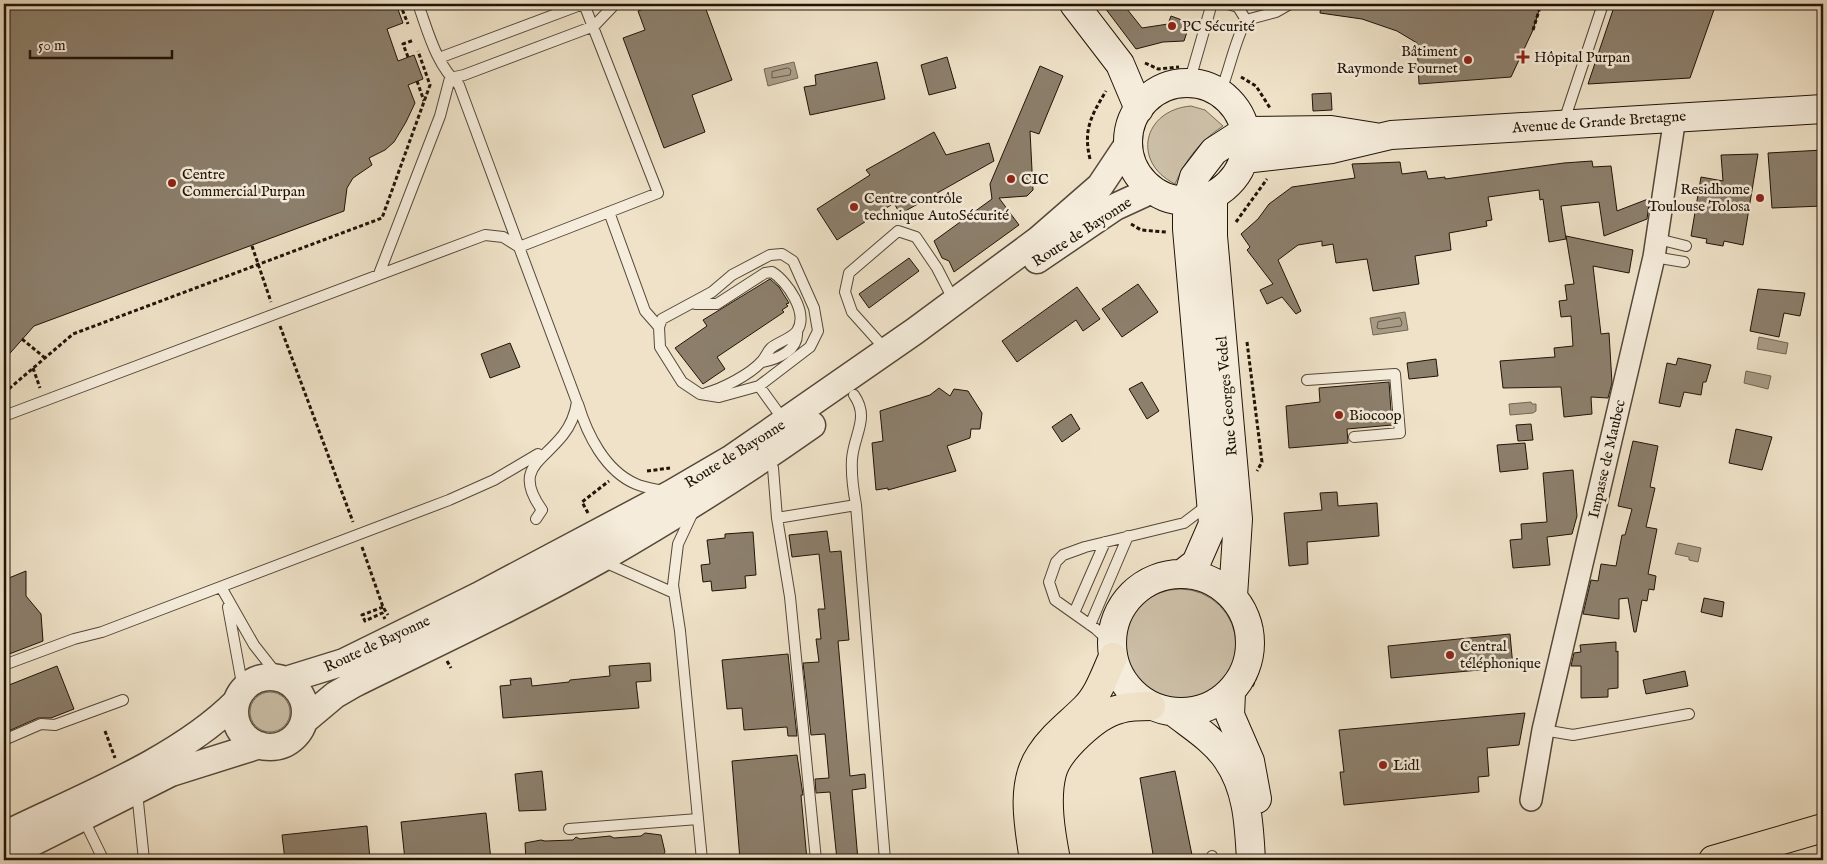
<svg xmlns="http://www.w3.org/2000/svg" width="1827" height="864" font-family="'IM FELL English',serif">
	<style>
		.green { fill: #ccbfa7; stroke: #766a58 }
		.water { fill: #a99c87; stroke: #726654 }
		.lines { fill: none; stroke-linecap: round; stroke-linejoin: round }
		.shore { stroke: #645848; stroke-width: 1 }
		.building { fill: #8c7f6c; stroke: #201408 }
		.service-casing { stroke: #544838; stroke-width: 12 }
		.minor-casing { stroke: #544838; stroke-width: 24 }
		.tertiary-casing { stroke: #544838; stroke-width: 29 }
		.secondary-casing { stroke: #201408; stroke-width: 30 }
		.motorway-casing { stroke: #201408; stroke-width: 30 }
		.path { stroke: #201408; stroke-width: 3; stroke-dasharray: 4 2.5; stroke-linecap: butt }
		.service { stroke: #f5ecdb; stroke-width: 10 }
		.minor { stroke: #f5ecdb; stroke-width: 21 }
		.tertiary { stroke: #f5ecdb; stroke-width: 26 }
		.secondary { stroke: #f5ecdb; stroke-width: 28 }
		.motorway { stroke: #efe2c8; stroke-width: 28 }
		.poi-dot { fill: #8f2418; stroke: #f5ecdb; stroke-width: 2 }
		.labels { text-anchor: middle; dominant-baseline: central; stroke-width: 5; stroke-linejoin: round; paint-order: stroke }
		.poi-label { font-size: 15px; fill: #201408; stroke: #f5ecdb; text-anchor: start }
		.street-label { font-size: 15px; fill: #201408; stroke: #f5ecdb }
	</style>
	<rect width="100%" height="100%" fill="#efe2c8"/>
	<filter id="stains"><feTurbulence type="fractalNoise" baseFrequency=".004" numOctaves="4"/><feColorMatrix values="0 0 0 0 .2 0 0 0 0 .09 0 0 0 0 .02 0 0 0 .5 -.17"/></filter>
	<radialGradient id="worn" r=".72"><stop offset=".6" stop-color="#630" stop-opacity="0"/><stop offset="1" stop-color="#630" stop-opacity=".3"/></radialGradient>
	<!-- green -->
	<path class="green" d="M1191,106L1205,110L1223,126C1200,141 1186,159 1175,184C1131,162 1143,110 1191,106Z
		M1124 645a56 56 0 1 1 112 0a56 56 0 1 1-112 0Z
		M250 712a20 20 0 1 1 40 0a20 20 0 1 1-40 0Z"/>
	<!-- water -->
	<path class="water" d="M794,62L798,78L768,86L764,69Z
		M1405,312L1408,330L1373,335L1370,318Z
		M1759,337L1788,343L1786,354L1757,349Z
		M1746,371L1771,376L1768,389L1744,383Z
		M1531,402L1532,404H1536V411L1533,413L1510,415L1509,404Z
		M1678,543L1701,548L1698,562L1689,560V557L1675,554Z"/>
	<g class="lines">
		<!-- shore -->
		<path class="shore" d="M788,68L791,70L790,75L772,78V72Z
			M1400,318L1402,323L1401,326L1380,329L1377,328L1378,322Z"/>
	</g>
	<!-- building -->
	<path class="building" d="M4,4H396L403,23L387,29L398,61L414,55L423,79L408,85L415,103L406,122L394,142L385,150L369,158L372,165L353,178L347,188L344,211L34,326L4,360Z
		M658,4H704L732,80L692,95L705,132L664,148L623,38L645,30L638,11Z
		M1102,4H1123L1142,28L1168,24L1171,16L1190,23L1184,41L1163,42L1136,49Z
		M1321,4H1541L1533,30L1511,77L1419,84L1417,43L1397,31L1362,19L1320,13Z
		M1615,4H1716L1690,78L1588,84Z
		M947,57L956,88L929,95L921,65Z
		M877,62L885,99L810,115L804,87L816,85L815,75Z
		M1040,66L1063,76L1039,134L1030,131L1033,190L1027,196L999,198L1019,225L954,272L949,261L942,258L934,241L992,199L990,184Z
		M1331,93L1332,110L1313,111L1312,94Z
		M934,132L946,155L989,143L994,161L900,214L894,203L837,240L817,209L870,175L866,170Z
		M1823,150V206L1772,208L1768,153Z
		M1758,154L1743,245L1724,241L1723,246L1706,243L1707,239L1691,236L1701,177L1723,181L1721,155Z
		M1592,161L1593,167L1611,166L1617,211L1648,199L1649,204L1647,219L1604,236L1599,202L1561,206L1566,239L1549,242L1543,199L1540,200L1539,190L1488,197L1492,220L1486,221L1487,226L1449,233L1451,250L1415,256L1419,284L1373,291L1367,259L1336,263L1333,244L1322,246V241L1298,245L1278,260L1301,311L1296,314L1282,297L1267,304L1260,290L1273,284L1247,250L1250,247L1241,234L1258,219L1269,204L1292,187L1355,178L1352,164L1400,162L1402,174L1426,171L1428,179L1445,177V179L1564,163Z
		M1566,236L1633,250L1629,273L1593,266L1601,334L1609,333L1612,383L1608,398L1591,397L1592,414L1564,417L1561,387L1503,388L1500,361L1555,357L1554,348L1573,346L1571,316L1561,317L1559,301L1567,300L1565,285L1574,284Z
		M909,258L919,271L869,308L859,294Z
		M770,279L779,287L789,303L786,304L788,306L782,310L784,312L717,357L725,369L703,384L675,348L707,326L703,320Z
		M1138,284L1158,312L1122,337L1102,309Z
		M1077,287L1100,319L1083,331L1076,320L1017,362L1002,341Z
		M1758,289L1805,293L1800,316L1784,313L1779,337L1750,331Z
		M510,343L520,367L490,378L481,354Z
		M1678,358L1711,365L1706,382H1703L1701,395L1684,392L1680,407L1659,403L1667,363L1676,365Z
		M1436,359L1438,376L1409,379L1407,363Z
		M1142,382L1159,411L1147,419L1129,389Z
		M1389,382L1392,425L1347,429L1348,443L1289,448L1286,406L1320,402L1319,388Z
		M939,388L950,396L954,389L968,391L982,413L980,429H971L970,438L947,446L956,471L888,490V488L876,490L872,443L883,441L880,411L930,395Z
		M1071,414L1080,429L1062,442L1052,427Z
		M1531,424L1533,440L1518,441L1516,425Z
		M1736,429L1772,437L1762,470L1729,463Z
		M1633,441L1658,446L1650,487L1655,488L1646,527L1657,529L1648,574L1656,576L1654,590L1649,589L1647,601L1642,600L1636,632H1634L1628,598L1619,599V619L1583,614L1591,580L1598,581L1601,564L1616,566L1622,535H1625L1632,509L1618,506Z
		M1525,443L1528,469L1500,472L1497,445Z
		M1573,470L1577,516L1572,534L1547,537L1550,565L1513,568L1510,540L1522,539L1521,524L1547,522L1543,473Z
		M1337,492L1338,506L1377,503L1379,536L1307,542L1308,564L1289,566L1284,513L1322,510L1320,493Z
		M827,531L830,552L841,551L849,640L838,641L850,776L865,774L866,788L852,790L858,860H837L830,792L816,793L815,779L829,778L825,734L811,735L803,663L819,662L816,639H821L818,609H825L819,554L792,557L789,535Z
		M753,532L756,575L745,576L746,588L712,591L711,581L703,582L701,565L710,564L707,540L725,538V534Z
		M26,571V596L41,614L43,641L4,656V580Z
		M1704,598L1724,602L1722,617L1701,612Z
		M1510,634L1513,667L1391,678L1388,646Z
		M1616,642V652L1618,651V688L1608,689V697L1581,698V666H1571L1574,653L1581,652L1580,645Z
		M788,654L797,736H788L787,727L744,730L742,708L727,709L722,660Z
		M650,663L651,681L636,682L639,708L503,718L500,686L511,685L510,680L531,678L532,686L569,682L570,680L610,676L609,666Z
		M57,666L74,709L51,718H38L4,733V687Z
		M1685,671L1688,686L1646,694L1643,680Z
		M1525,713L1519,745L1487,748L1489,776L1478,777L1479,792L1344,805L1340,772H1344L1339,730Z
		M797,755L803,795H801L807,860H740L732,761Z
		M542,771L546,810L519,811L515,774Z
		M1175,771L1193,860H1154L1140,778Z
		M486,813L491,860H405L401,822Z
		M367,826L370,860H285L282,835Z
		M645,833L661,835L665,852L660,860H526L525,843L541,840L545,841L573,840L576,837L580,839L610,836L614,838L641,836Z"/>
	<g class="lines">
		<!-- service casing -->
		<g class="service-casing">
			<path id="service" d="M418,4C428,31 436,65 459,85L519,247L658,193L584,4
				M1228,4L1238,7L1246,20
				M1246,20L1276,12L1290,4
				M439,58L583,4
				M450,78L464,75L594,26L615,4
				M1189,83L1210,10L1209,4
				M1220,93C1230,69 1234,43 1246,20
				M1563,124L1603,4
				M609,212L645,311L659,327
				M1658,239L1686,246
				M782,254L793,261L814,308L818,331L810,347L759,386L719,397L700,394L682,382L660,347L659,327L662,319L712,292L732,275L770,255Z
				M1654,257L1684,262
				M379,274L440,116L450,78
				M695,304H717L765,273L772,272C787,281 809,313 797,331C791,339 778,342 771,348C767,352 766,357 762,361C751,374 722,389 706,393
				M887,351L852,312L845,292L849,273L898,231L916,237L937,268L954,301
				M762,362C778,359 799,350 797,331
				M1307,380L1395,374L1400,433L1354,437
				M759,386L785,422
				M854,395C870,418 854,434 852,459C851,475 853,489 856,505
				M578,404C587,434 605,471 636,484C645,488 656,489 666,492
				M4,416L485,235L503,237L519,247L577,402C575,415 571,425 563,435C541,463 513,469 542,510L536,519
				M767,458L773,468L777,518L856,505L885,860
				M694,510L678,544L673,585L680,631L702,860
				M777,518L790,597L816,860
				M602,561L674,593
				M221,587L254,645L280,678
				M228,607L243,689
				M1074,613L1105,542
				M1090,625L1128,536
				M1111,643L1096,629L1055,600L1049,582L1056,562L1063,555L1085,547L1184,523L1209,504
				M4,665L74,639L102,632L449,500L494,480L538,454
				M1543,730L1573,735L1689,714
				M4,740L41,724L55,725L123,700
				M137,792L144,860
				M83,818L101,855
				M569,829L698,819
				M1212,856L1213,860"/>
		</g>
		<!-- minor casing -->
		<g class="minor-casing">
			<path id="minor" d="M1531,800L1543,730L1654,257L1675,117"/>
		</g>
		<!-- tertiary casing -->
		<g class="tertiary-casing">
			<path id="tertiary" d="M1037,260L1115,207L1152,190
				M235 712a35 35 0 1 1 70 0a35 35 0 1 1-70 0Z
				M286,680L344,662L478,596L672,493L732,458L915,331L1038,240L1100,186L1128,144
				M304,721L335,695L354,684C437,643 521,604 601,559C674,517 744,473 812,425
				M4,835C79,798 177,761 236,702
				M4,857L171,773L260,745"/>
		</g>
		<!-- secondary casing -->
		<g class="secondary-casing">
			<path id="secondary" d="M1074,4L1120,64L1139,109
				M1128 142a59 59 0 1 1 118 0a59 59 0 1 1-118 0Z
				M1244,159L1332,149L1391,135L1823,109
				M1213,196V236L1238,519L1233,596
				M1183,573L1196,563L1213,524L1187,229V202L1194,177L1214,151L1245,131L1331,130L1375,137
				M1112 643a69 69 0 1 1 138 0a69 69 0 1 1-138 0Z
				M1231,693L1230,715L1250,761L1257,799
				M1175,713C1193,727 1214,740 1227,759C1248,789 1249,826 1251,860"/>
		</g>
		<!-- motorway casing -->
		<g class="motorway-casing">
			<path id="motorway" d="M1034,860C1029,827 1020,785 1040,755C1052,736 1070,723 1085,708C1099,694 1105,674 1113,657
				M1056,860C1051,834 1045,800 1052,773C1058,750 1097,714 1120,709C1130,706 1141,706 1151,706
				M1713,860L1823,828"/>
		</g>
		<!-- path -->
		<path class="path" d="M400,4L408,24
			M1533,30L1541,4
			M408,57L403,44L414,40
			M1145,63L1158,69L1179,67
			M1241,77L1256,86L1270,108
			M417,81L424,101
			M1090,159C1083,130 1091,116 1106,91
			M1236,222L1267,179
			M1131,224L1141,230L1166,232
			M252,246L271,302
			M280,326L353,522
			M22,339L45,358
			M1247,342L1262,462L1257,471
			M33,368L40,388
			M4,393L73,334L382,218L430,85L418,51
			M647,471L670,468
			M588,513L582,502L609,481
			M362,547L383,607L388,615
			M383,607L362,615L365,621L382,613L385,619
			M447,661L451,668
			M1252,686C1266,658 1263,633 1252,605
			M105,731L115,758"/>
		<!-- service -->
		<use href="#service" class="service"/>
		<!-- minor -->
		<use href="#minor" class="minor"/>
		<!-- tertiary -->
		<use href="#tertiary" class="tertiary"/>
		<!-- secondary -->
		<use href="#secondary" class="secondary"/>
		<!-- motorway -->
		<use href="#motorway" class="motorway"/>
	</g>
	<!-- markers -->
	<g class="poi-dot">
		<circle cx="1172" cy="26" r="5"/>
		<path d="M1520.5 49.5h5v5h5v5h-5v5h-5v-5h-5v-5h5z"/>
		<circle cx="1468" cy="60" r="5"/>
		<circle cx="1011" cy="179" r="5"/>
		<circle cx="172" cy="183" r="5"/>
		<circle cx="1760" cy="198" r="5"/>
		<circle cx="854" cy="207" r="5"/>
		<circle cx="1339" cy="415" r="5"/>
		<circle cx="1450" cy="655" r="5"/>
		<circle cx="1383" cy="765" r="5"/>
	</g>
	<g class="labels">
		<!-- poi labels -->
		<g class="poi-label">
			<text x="1182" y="26">PC Sécurité</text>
			<text x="1458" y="51" text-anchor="end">Bâtiment<tspan x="1458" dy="17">Raymonde Fournet</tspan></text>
			<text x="1534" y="57">Hôpital Purpan</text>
			<text x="182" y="174">Centre<tspan x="182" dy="17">Commercial Purpan</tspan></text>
			<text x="1021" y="179">CIC</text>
			<text x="1750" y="189" text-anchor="end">Residhome<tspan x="1750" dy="17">Toulouse Tolosa</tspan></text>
			<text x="864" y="198">Centre contrôle<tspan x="864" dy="17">technique AutoSécurité</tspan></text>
			<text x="1349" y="415">Biocoop</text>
			<text x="1460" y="646">Central<tspan x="1460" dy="17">téléphonique</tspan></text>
			<text x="1393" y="765">Lidl</text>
		</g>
		<!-- street labels -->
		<g class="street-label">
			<text transform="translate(1599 122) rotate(-4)">Avenue de Grande Bretagne</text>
			<text transform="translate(1082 232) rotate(-33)">Route de Bayonne</text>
			<text transform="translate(1227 396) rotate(-95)">Rue Georges Vedel</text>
			<text transform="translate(735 454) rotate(-32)">Route de Bayonne</text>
			<text transform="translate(1607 459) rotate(-77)">Impasse de Maubec</text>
			<text transform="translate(377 644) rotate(-25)">Route de Bayonne</text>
		</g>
	</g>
	<!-- margin -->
	<rect width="1827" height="864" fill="none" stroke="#efe2c8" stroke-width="20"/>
	<rect x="5" y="5" width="1817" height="854" fill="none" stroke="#201408" stroke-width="2.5"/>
	<rect x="10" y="10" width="1807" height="844" fill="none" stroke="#201408"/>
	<!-- scale -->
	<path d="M30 50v8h142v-8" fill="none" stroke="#201408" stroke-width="2.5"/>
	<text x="38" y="50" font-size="15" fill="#201408" stroke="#f5ecdb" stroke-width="4" paint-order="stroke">50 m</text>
	<rect width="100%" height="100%" filter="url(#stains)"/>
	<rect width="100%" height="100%" fill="url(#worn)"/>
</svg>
